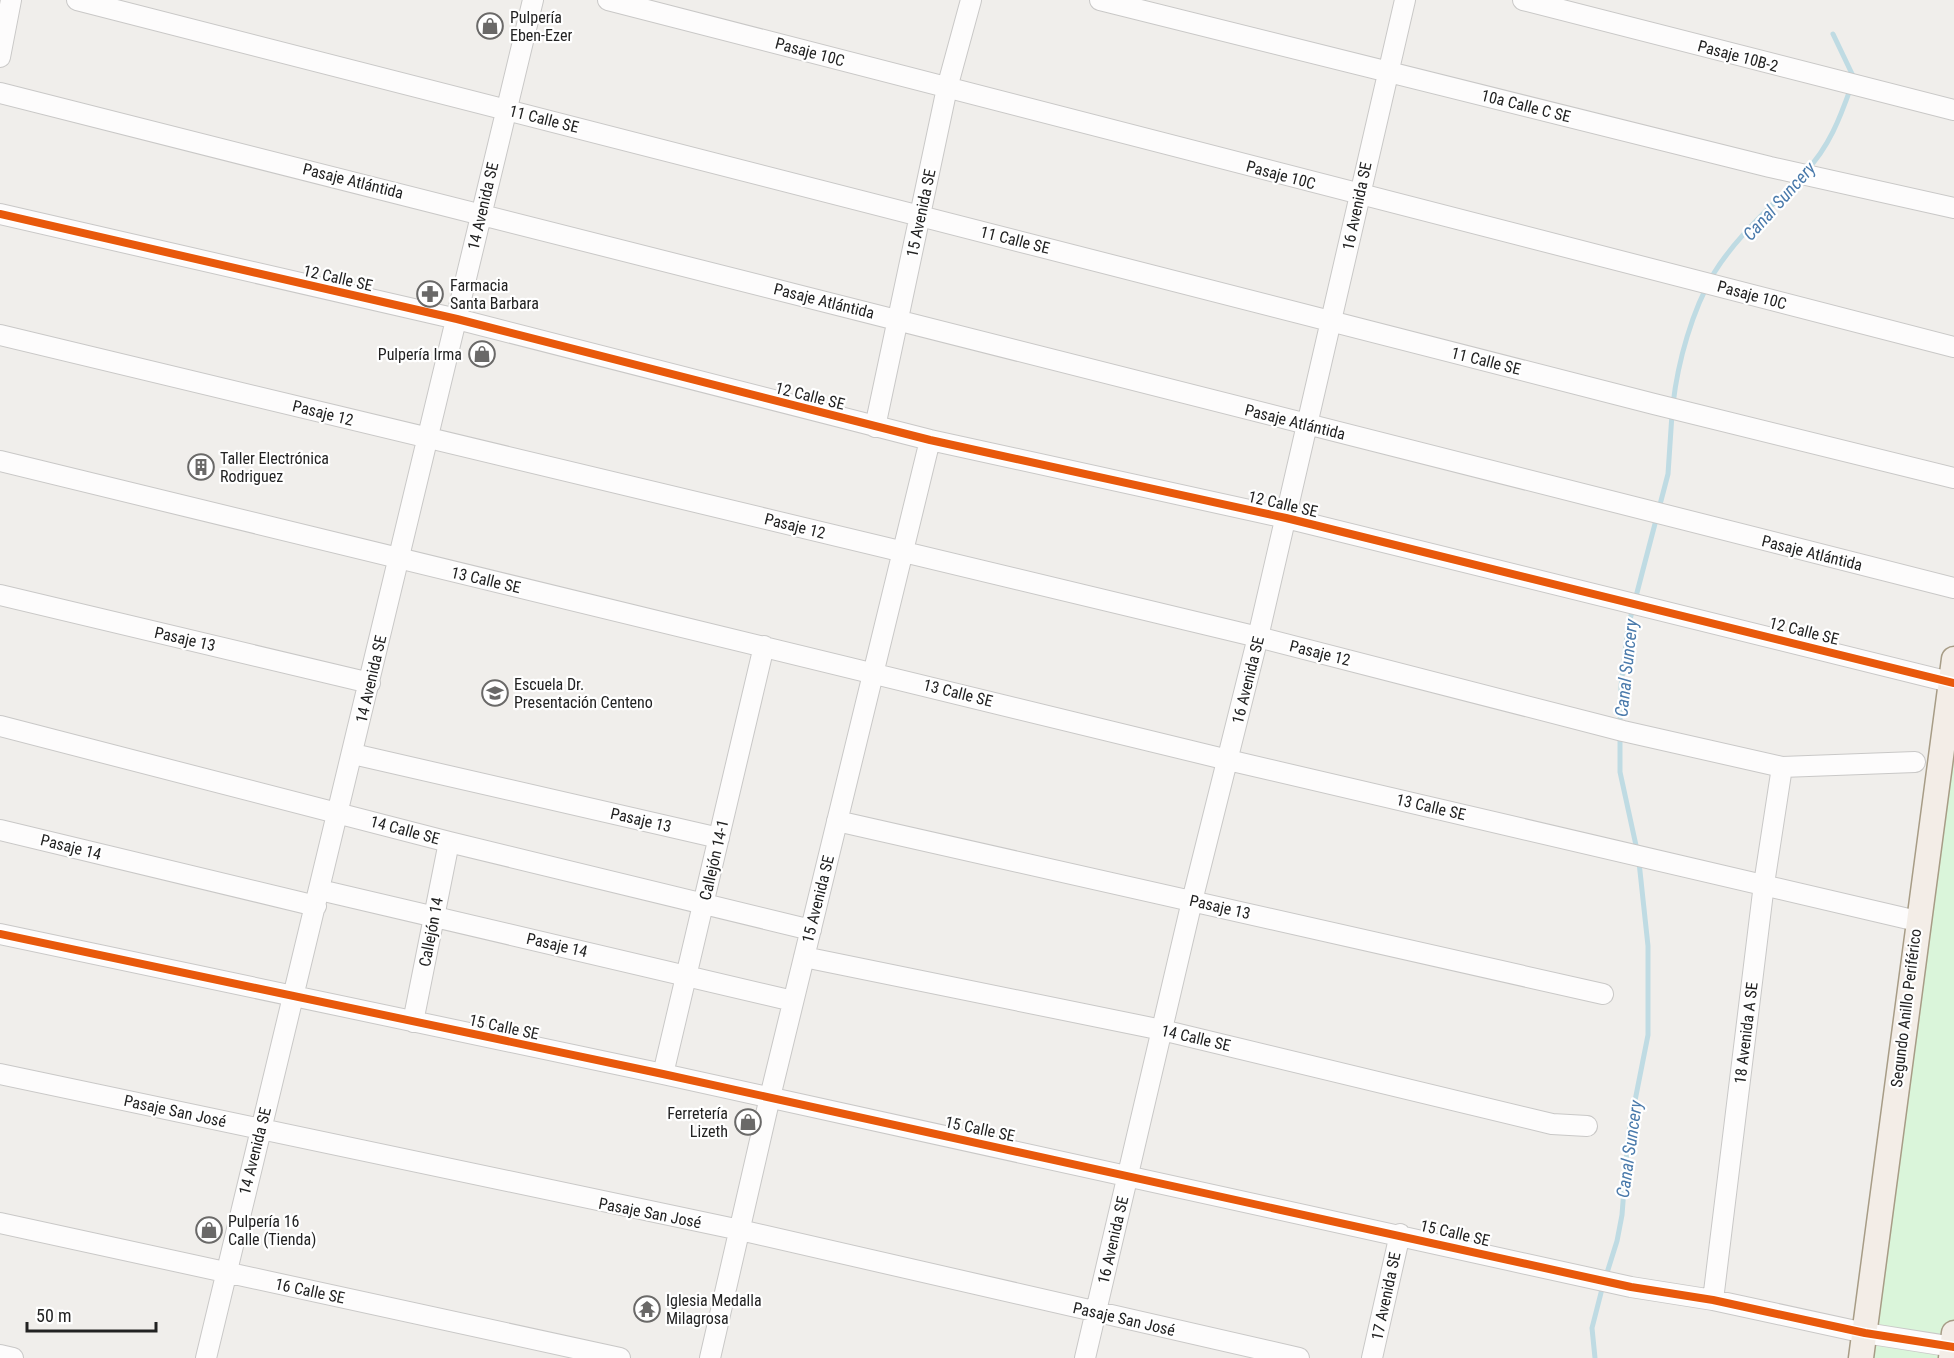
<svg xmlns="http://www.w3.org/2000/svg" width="1954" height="1358" font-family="'Roboto Condensed',sans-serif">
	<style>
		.park { fill: #daf5da }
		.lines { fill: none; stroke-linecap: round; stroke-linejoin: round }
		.stream { stroke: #bfdbe3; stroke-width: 5 }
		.minor-casing { stroke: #c9c8c7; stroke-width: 22 }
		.major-casing { stroke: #a79c86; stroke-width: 27 }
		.minor { stroke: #fdfcfc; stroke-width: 20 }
		.major { stroke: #f3ede7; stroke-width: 24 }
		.cycleway-casing { stroke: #fff; stroke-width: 11 }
		.cycleway { stroke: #e8590c; stroke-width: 8 }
		.labels { text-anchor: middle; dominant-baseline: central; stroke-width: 4.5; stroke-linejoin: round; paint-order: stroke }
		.poi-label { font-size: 16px; fill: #222; stroke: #fff; text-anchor: start }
		.street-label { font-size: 16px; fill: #222; stroke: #fff }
		.water-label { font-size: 18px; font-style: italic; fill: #4a7aab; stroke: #fff }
	</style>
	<rect width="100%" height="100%" fill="#f0eeeb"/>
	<!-- park -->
	<path class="park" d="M1954,686V1332L1951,1358H1861Z"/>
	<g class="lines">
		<!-- stream -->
		<path class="stream" d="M1833,34L1854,78
			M1806,171C1829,147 1840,118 1851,87
			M1673,404C1678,361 1692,311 1714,273C1736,237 1771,207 1800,177
			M1620,725L1621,686L1628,627L1668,474L1672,414
			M1620,735V772L1637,850
			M1606,1276L1617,1241L1622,1215L1628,1136L1648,1035V946L1639,862
			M1595,1358L1592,1328L1603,1285"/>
		<!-- minor casing -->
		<g class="minor-casing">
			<path id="minor" d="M77,0L1654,404L1954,478
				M608,0L1954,347
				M1100,0L1770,167L1954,208
				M1523,0L1954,110
				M0,57L11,0
				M0,93C652,255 1302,427 1954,588
				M0,214L457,319L930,440L1286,518L1954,683
				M0,335L1258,637L1623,731L1782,767L1915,762
				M875,427L947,88L971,0
				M0,461L1228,760L1917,921
				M0,595L370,683
				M0,726L449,842L811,930
				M353,754L719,838
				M837,821L1603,994
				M0,830L316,906
				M320,890L793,1001
				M0,934L663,1074L1631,1287L1713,1300L1865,1333L1954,1347
				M804,957L1162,1030L1552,1124L1587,1126
				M413,1022L449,842
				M0,1074L740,1230L1299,1358
				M663,1074L764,646
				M0,1223L620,1358
				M1713,1300L1764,884L1782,767
				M0,1355L13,1358
				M206,1358L533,0
				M710,1358L770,1097L930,440
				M1085,1358L1192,901L1258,637L1405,0
				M1372,1358L1400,1234"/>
		</g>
		<!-- major casing -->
		<g class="major-casing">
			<path id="major" d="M1861,1358L1954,659
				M1951,1358L1954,1333"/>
		</g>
		<!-- minor -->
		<use href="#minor" class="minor"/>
		<!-- major -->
		<use href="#major" class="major"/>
		<!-- cycleway casing -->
		<g class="cycleway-casing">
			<path id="cycleway" d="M0,214L457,319L930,440L1286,518L1954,683
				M0,934L663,1074L1631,1287L1713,1300L1865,1333L1954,1347"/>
		</g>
		<!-- cycleway -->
		<use href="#cycleway" class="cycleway"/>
	</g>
	<!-- icons -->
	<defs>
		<g id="shop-ring" transform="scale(1.35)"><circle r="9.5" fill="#fff" stroke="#6a6968" stroke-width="1.5"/><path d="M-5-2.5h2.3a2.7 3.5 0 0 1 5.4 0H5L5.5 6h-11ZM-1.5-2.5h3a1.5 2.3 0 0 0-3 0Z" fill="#6a6968"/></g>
		<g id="pharmacy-ring" transform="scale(1.35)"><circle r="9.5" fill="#fff" stroke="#6a6968" stroke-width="1.5"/><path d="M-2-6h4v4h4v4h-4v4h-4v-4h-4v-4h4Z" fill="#6a6968"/></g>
		<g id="building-ring" transform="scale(1.35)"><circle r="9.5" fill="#fff" stroke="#6a6968" stroke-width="1.5"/><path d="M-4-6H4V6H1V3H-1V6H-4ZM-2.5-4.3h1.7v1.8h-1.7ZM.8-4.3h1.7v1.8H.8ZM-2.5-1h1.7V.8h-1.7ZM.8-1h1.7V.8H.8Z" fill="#6a6968"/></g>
		<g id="school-ring" transform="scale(1.35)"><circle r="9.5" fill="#fff" stroke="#6a6968" stroke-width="1.5"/><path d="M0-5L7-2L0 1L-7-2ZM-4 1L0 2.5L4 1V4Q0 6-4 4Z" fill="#6a6968"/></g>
		<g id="temple-ring" transform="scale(1.35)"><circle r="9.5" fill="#fff" stroke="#6a6968" stroke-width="1.5"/><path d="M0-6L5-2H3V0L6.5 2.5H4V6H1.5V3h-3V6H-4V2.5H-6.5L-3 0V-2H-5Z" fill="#6a6968"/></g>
	</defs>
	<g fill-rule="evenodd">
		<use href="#shop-ring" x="490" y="26"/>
		<use href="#pharmacy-ring" x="430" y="294"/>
		<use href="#shop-ring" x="482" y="354"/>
		<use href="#building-ring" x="201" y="467"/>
		<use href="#school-ring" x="495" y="693"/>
		<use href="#shop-ring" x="748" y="1122"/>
		<use href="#shop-ring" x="209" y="1230"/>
		<use href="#temple-ring" x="647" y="1309"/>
	</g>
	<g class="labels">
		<!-- poi labels -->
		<g class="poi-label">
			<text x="510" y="17">Pulpería<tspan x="510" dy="18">Eben-Ezer</tspan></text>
			<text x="450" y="285">Farmacia<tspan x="450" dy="18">Santa Barbara</tspan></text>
			<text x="462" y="354" text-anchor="end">Pulpería Irma</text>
			<text x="220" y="458">Taller Electrónica<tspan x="220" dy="18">Rodriguez</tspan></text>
			<text x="514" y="684">Escuela Dr.<tspan x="514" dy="18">Presentación Centeno</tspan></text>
			<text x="728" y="1113" text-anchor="end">Ferretería<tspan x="728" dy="18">Lizeth</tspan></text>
			<text x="228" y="1221">Pulpería 16<tspan x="228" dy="18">Calle (Tienda)</tspan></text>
			<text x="666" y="1300">Iglesia Medalla<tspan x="666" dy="18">Milagrosa</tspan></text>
		</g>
		<!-- street labels -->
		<g class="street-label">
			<text transform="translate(810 52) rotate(15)">Pasaje 10C</text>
			<text transform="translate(1738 56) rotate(15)">Pasaje 10B-2</text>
			<text transform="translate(1526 106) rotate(14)">10a Calle C SE</text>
			<text transform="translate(544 119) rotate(14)">11 Calle SE</text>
			<text transform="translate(1281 175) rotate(15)">Pasaje 10C</text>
			<text transform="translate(353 181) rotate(14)">Pasaje Atlántida</text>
			<text transform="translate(483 206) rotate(-77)">14 Avenida SE</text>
			<text transform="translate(1357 206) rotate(-78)">16 Avenida SE</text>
			<text transform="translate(921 213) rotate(-78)">15 Avenida SE</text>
			<text transform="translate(1015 240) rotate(14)">11 Calle SE</text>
			<text transform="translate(338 278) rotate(13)">12 Calle SE</text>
			<text transform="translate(1752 295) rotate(15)">Pasaje 10C</text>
			<text transform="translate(824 301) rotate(14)">Pasaje Atlántida</text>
			<text transform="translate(1486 361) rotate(14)">11 Calle SE</text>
			<text transform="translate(810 396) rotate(14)">12 Calle SE</text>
			<text transform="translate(323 413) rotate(14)">Pasaje 12</text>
			<text transform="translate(1295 422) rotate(14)">Pasaje Atlántida</text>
			<text transform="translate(1283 504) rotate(13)">12 Calle SE</text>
			<text transform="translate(795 526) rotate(14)">Pasaje 12</text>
			<text transform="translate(1812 553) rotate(14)">Pasaje Atlántida</text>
			<text transform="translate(486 580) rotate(13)">13 Calle SE</text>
			<text transform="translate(1804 631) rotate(14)">12 Calle SE</text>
			<text transform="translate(185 639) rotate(13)">Pasaje 13</text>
			<text transform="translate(1320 653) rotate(14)">Pasaje 12</text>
			<text transform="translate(371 679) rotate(-77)">14 Avenida SE</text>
			<text transform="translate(1248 680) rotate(-76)">16 Avenida SE</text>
			<text transform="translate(958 693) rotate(14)">13 Calle SE</text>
			<text transform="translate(1431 807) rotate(13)">13 Calle SE</text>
			<text transform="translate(641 820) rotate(13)">Pasaje 13</text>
			<text transform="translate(405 830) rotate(15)">14 Calle SE</text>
			<text transform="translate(71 847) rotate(14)">Pasaje 14</text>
			<text transform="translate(714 860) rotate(-77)">Callejón 14-1</text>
			<text transform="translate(818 899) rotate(-76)">15 Avenida SE</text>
			<text transform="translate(1220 907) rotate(13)">Pasaje 13</text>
			<text transform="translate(431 932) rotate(-79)">Callejón 14</text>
			<text transform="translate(557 945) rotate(13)">Pasaje 14</text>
			<text transform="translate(1906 1008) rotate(-83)">Segundo Anillo Periférico</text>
			<text transform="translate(504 1027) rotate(12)">15 Calle SE</text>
			<text transform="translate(1746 1033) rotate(-83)">18 Avenida A SE</text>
			<text transform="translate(1196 1038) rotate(13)">14 Calle SE</text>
			<text transform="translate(175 1111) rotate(12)">Pasaje San José</text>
			<text transform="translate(980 1129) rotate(12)">15 Calle SE</text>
			<text transform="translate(255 1151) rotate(-76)">14 Avenida SE</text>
			<text transform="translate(650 1213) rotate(11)">Pasaje San José</text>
			<text transform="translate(1455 1233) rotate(13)">15 Calle SE</text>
			<text transform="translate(1113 1240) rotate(-77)">16 Avenida SE</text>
			<text transform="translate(310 1291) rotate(12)">16 Calle SE</text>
			<text transform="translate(1386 1296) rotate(-78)">17 Avenida SE</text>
			<text transform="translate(1124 1319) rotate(13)">Pasaje San José</text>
		</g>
		<!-- water labels -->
		<g class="water-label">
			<text transform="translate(1779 201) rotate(-48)">Canal Suncery</text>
			<text transform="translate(1626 668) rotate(-84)">Canal Suncery</text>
			<text transform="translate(1629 1149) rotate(-82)">Canal Suncery</text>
		</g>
	</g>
	<!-- scale -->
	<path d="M27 1322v9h129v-9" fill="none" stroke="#222222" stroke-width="3"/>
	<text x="36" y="1322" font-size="18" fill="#222222" stroke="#ffffff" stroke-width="4.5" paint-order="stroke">50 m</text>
</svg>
